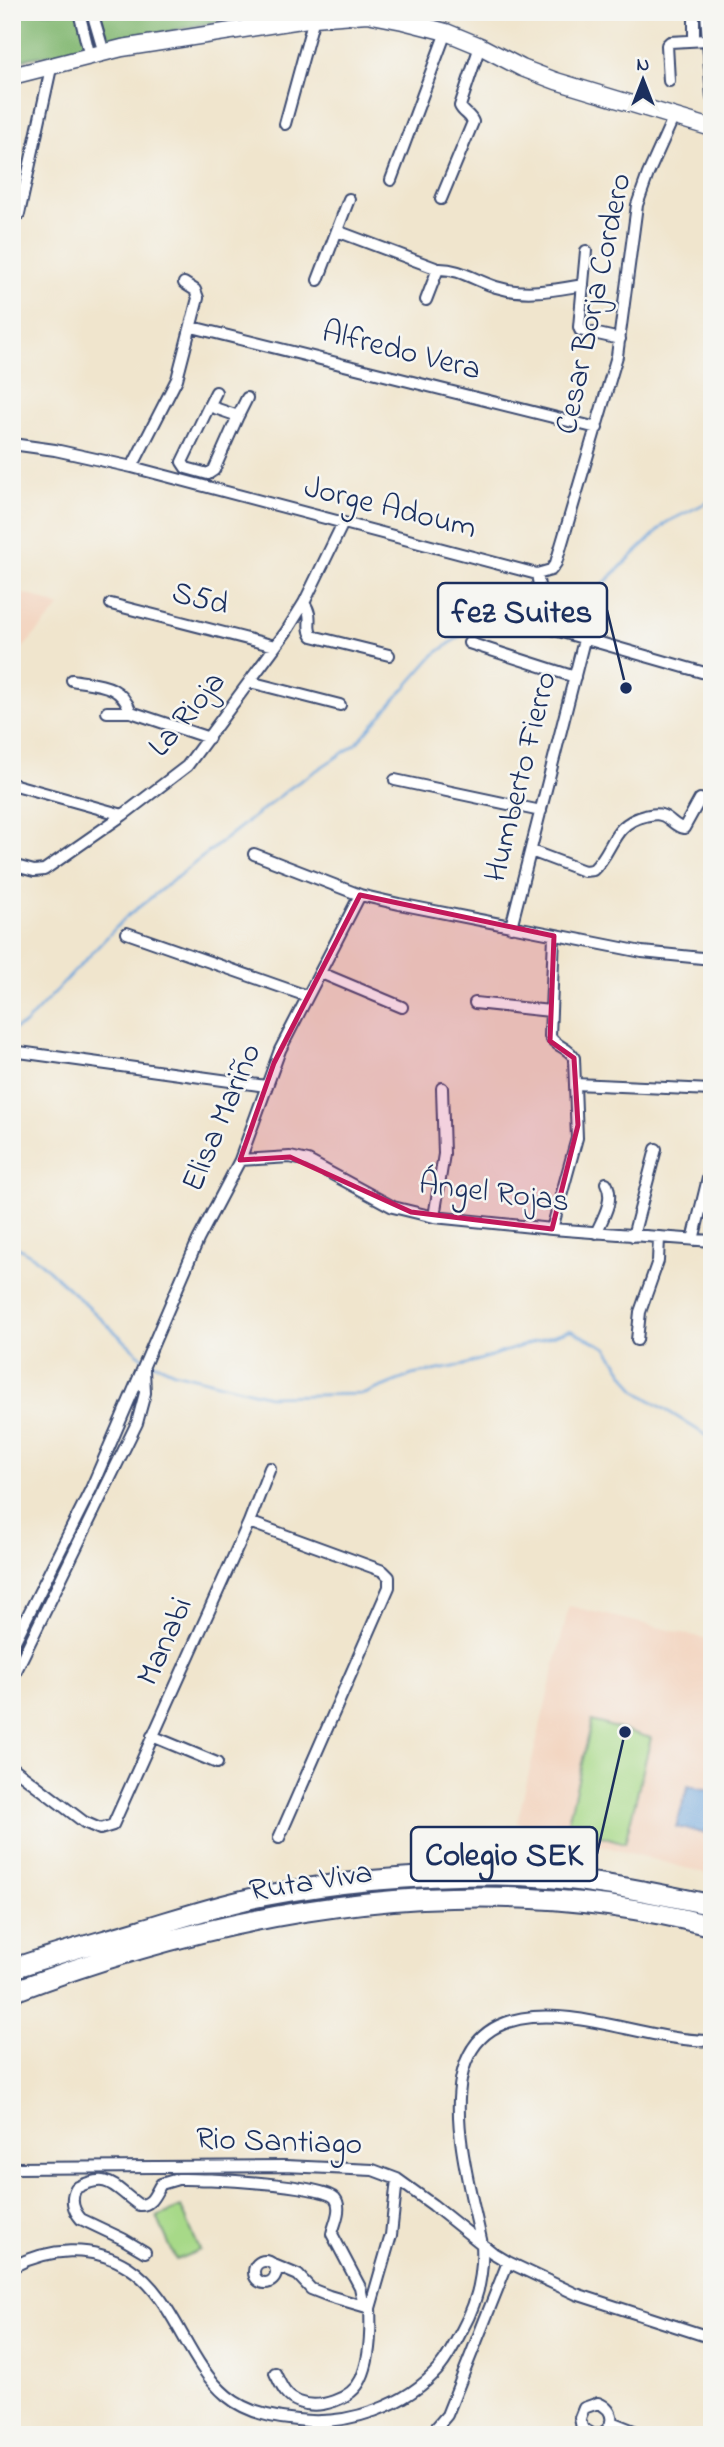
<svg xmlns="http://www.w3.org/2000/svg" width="724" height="2447" font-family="'Indie Flower',sans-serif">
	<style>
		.built { fill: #f3d4bf }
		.green { fill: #a7d988; stroke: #618473; stroke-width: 2 }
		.forest { fill: #85b974; stroke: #507469; stroke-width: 2 }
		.water { fill: #6da4db; stroke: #446a9c; stroke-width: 2 }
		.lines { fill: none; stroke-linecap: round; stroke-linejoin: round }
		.stream { stroke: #6da4db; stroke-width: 2.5 }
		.street-casing { stroke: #3b4a6f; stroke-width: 14 }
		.secondary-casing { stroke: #3b4a6f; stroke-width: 19 }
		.highway-casing { stroke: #3b4a6f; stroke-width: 23 }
		.street { stroke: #fff; stroke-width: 10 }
		.secondary { stroke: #fff; stroke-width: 16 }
		.highway { stroke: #fff; stroke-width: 19 }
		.marked { fill: #c2185b; fill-opacity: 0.2; stroke: #c2185b; stroke-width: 5; stroke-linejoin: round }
		.labels { text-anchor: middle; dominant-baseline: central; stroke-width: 5; stroke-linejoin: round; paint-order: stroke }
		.street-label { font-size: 32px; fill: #1b2f5e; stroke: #f6f6f2 }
		.leader { fill: none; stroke: #1b2f5e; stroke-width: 2.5 }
		.callout-dot { fill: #1b2f5e; stroke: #f6f6f2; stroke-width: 2.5 }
		.callout { fill: #f6f6f2; stroke: #1b2f5e; stroke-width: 2.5 }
		.callout-label { font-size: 33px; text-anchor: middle; font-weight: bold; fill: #1b2f5e }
	</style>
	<rect width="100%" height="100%" fill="#f6f6f2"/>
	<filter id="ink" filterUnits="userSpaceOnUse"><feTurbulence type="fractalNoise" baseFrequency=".0143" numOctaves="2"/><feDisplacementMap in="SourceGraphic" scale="14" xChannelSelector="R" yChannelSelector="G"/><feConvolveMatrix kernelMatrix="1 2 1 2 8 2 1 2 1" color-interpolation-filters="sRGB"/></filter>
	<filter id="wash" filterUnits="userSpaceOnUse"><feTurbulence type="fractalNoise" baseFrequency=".00686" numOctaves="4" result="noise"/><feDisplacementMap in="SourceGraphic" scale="28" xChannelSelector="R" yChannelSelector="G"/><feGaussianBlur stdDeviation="1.57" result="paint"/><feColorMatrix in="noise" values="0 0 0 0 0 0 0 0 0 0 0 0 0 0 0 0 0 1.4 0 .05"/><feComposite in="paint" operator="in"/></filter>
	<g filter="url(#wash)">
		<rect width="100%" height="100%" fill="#f0e5cd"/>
		<!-- built -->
		<path class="built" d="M12,593L31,595L60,607L22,649L12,647Z
			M569,1606L712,1640V1875L517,1823Z"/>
		<!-- green -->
		<path class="green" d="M592,1721L651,1738L625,1843L567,1826Z
			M181,2207L200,2250L176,2260L157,2217Z"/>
		<!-- forest -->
		<path class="forest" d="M12,12H262L85,49L12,61Z"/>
		<!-- water -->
		<path class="water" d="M688,1786L712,1790V1822L709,1834L676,1827Z"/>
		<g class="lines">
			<!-- stream -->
			<path class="stream" d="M545,608L596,591L667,522L712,500
				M12,1030L24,1025L125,918L294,785L355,745L434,655L460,636L539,610
				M12,1244L37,1259L144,1359
				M150,1361L174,1372L269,1396L364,1394L412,1375L464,1365L570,1330L607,1348L636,1391L712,1439"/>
		</g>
	</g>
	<g filter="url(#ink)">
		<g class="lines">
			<!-- street casing -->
			<g class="street-casing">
				<path id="street" d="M79,12L90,57
					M92,12L104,53
					M706,12L712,98
					M694,40V12
					M669,81L667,45L670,42L707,40
					M285,124L314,18
					M391,180L446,32
					M441,199L473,122C470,114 463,113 460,106L480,46
					M19,214L51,68
					M337,231L438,269C459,268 476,281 496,287C524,296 555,290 583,285
					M586,251L579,327L580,330L620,339
					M318,280L349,199
					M426,300L438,269
					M192,327L597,428
					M209,406L238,416L214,470L208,474L186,468L182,462Z
					M209,406L216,392
					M238,416L247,398
					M12,444L55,450L132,467L537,574L551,570L556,563L617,356L637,205L648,174L674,116
					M132,467L177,379L198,298L195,290L184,283
					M537,574C541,593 540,615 555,630L712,675
					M304,603C315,618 305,626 312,636L389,655
					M709,603L712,610
					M111,604L275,646
					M469,643L575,677
					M72,680C99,685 120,683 131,712
					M250,682L340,705
					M107,712H131L209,738
					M395,780L541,811
					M12,784L123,815
					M531,851L584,871L593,870C614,851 611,824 645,816C650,815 656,813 661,815C670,817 674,827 684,828L700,799
					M254,854L360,895L399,904L642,952L712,959
					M12,865L34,871L44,870L123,815L187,766L286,632L304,603L343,523
					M511,927L584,640
					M127,933L307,996
					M321,973L402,1007
					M475,1003L550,1011
					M12,1051L266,1086
					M575,1084L712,1090
					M240,1160L290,1157L308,1161L393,1207L434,1217L552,1229L712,1241
					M434,1217L444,1154L442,1088
					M552,1229L577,1138L574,1058C569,1047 555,1047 550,1036L554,936
					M596,1233C603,1218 615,1199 606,1183
					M633,1236L656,1149
					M693,1240L712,1162
					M637,1340L640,1312L658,1261L659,1238
					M249,1522L383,1571L389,1577V1587L279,1838
					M12,1647L91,1489L198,1240L240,1160L280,1050L360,895
					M12,1679L137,1423L145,1393L144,1369
					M152,1736L217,1763
					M12,1767L84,1822L100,1829L113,1825L249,1522L270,1468
					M12,2168L285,2166L373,2170L397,2179L433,2205L493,2253L508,2262L576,2294L712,2338
					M145,2252L123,2239L81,2219C73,2210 70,2199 76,2188C110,2171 113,2187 139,2205C152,2206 155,2193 161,2184L178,2179C201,2178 323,2184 335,2198C343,2208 334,2224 332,2234L360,2287L364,2306
					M254 2272a11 11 0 1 1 22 0a11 11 0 1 1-22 0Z
					M274,2265L298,2275L311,2289L329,2296L370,2308L391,2235L397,2179
					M12,2267C49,2248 91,2244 128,2267C176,2298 185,2361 227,2396C246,2412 273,2418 297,2420C347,2426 406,2407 440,2367C449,2356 455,2343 462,2330C477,2303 484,2276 482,2244C462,2152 413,2000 570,2018C620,2024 660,2040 712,2041
					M275,2373C281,2385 285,2397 299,2402C319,2410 352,2399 361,2379C371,2358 371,2330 370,2308
					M611,2422L644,2435
					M430,2435L447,2415L508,2262
					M594,2435L582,2428L580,2418L584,2408L598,2403C616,2410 616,2429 597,2435"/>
			</g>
			<!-- secondary casing -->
			<g class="secondary-casing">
				<path id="secondary" d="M12,76L122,48L314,18L367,14L403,21L446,32L480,46L522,68L556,81L712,128"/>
			</g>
			<!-- highway casing -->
			<g class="highway-casing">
				<path id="highway" d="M12,1969C54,1954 97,1943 140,1930C180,1918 221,1904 263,1896C339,1881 418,1875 496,1875C568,1875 641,1890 712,1905
					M12,1992C235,1907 477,1865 712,1926"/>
			</g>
			<!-- street -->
			<use href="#street" class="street"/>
			<!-- secondary -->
			<use href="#secondary" class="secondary"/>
			<!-- highway -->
			<use href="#highway" class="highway"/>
		</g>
	</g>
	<!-- marked area -->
	<path class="marked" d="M360,895L554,936L550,1041L574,1058L578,1125L552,1229L411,1212L290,1157L240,1160L274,1063Z"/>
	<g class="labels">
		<!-- street labels -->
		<g class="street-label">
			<text transform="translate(595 304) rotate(-78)">Cesar Borja Cordero</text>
			<text transform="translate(401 352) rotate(14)">Alfredo Vera</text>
			<text transform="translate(390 509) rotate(14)">Jorge Adoum</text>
			<text transform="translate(200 600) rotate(14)">S5d</text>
			<text transform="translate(188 715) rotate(-50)">La Rioja</text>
			<text transform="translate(522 777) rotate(-76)">Humberto Fierro</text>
			<text transform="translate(223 1118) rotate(-67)">Elisa Mariño</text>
			<text transform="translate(494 1194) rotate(7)">Ángel Rojas</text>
			<text transform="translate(166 1642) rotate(-66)">Manabi</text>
			<text transform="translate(311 1883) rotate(-9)">Ruta Viva</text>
			<text transform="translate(279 2143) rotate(2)">Rio Santiago</text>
		</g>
	</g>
	<!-- callouts -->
	<path class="leader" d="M626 688L607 610M625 1732L597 1854"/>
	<g class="callout-dot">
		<circle cx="626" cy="688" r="7"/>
		<circle cx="625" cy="1732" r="7"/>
	</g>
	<g class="callout">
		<rect x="438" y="583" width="169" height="54" rx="7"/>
		<rect x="411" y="1827" width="186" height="54" rx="7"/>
	</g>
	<g class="callout-label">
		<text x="522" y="622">fez Suites</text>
		<text x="504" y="1865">Colegio SEK</text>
	</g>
	<!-- margin -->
	<rect width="724" height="2447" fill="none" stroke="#f6f6f2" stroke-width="42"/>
	<!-- north arrow -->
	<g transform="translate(643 80)" stroke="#f6f6f2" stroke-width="5" paint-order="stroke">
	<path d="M0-5L12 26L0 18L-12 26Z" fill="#1b2f5e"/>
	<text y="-10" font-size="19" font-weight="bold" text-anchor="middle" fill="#1b2f5e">N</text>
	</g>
</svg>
